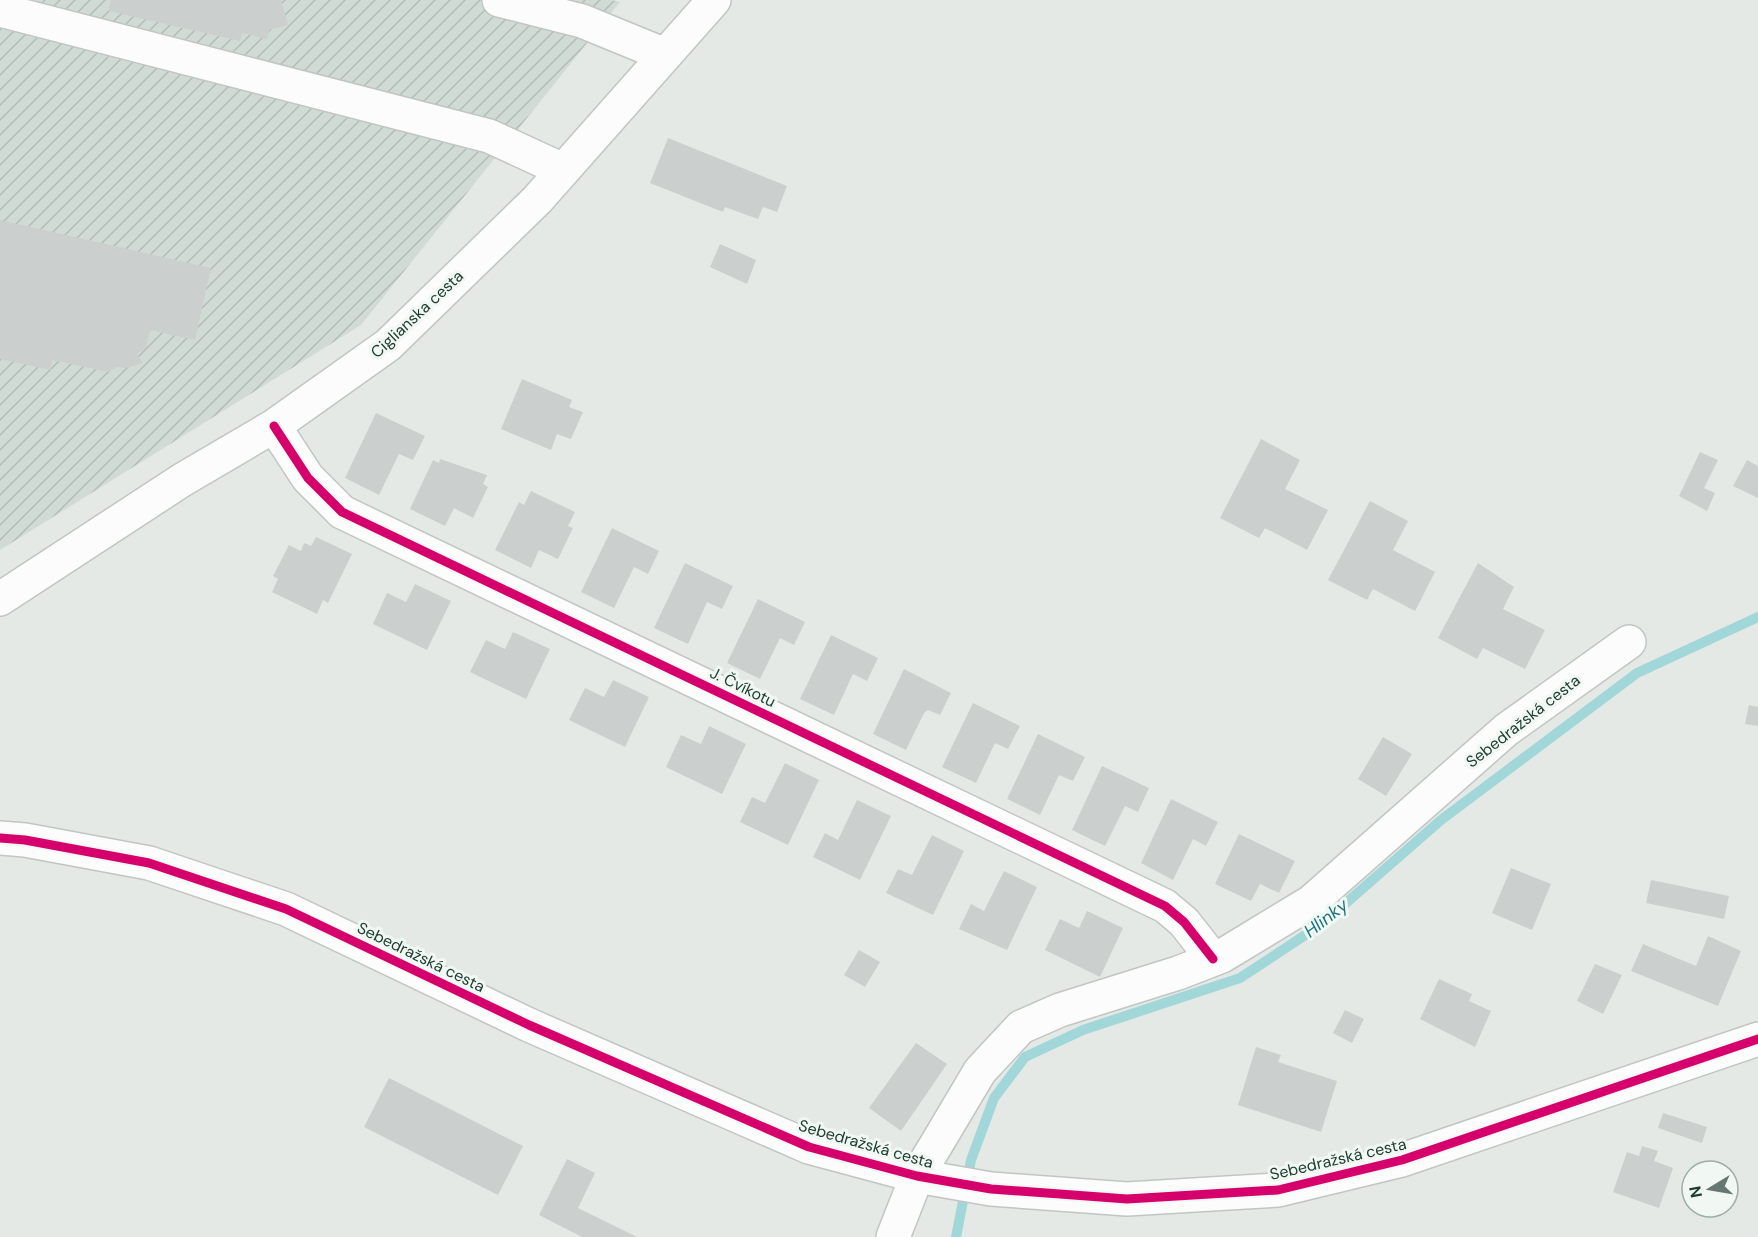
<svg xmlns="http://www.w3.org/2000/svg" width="1758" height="1237" font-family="'DM Sans',sans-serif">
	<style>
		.industrial { fill: url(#industrial-furrows) }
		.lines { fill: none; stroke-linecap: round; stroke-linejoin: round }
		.stream { stroke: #a2d7d9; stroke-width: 10 }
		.building { fill: #cbd0ce }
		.minor-casing { stroke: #c1c6c3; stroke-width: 36 }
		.minor { stroke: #fbfcfb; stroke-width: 33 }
		.cycleway-casing { stroke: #f1f8f4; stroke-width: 13 }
		.cycleway { stroke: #d6006c; stroke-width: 9 }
		.labels { text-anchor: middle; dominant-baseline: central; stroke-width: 6; stroke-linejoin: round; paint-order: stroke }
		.street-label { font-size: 16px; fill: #203d33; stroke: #f1f8f4 }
		.water-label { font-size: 18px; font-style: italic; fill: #18747c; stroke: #f1f8f4 }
	</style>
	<defs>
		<pattern id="industrial-furrows" width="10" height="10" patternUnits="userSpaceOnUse" patternTransform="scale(1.5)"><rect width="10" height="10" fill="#d1dbd6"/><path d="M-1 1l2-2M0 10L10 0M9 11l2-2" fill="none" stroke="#b3bdb8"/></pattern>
	</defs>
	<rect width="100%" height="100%" fill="#e4e9e6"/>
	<!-- industrial -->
	<path class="industrial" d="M0,0H612L620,2L361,325L0,550Z"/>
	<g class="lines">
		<!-- stream -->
		<path class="stream" d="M956,1237L971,1160L994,1098L1025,1057L1083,1030L1240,978L1322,924L1441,820L1637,673L1758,617"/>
	</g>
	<!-- building -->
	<path class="building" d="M111,0H281L288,25L269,30L267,39L242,33L240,41L108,11Z
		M668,138L787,186L777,212L763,207L758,219L725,207L723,212L650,183Z
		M0,220L211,268L195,340L150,330L146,348L137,354L143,363L126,368L117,367L108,372L52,360L51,370L0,359Z
		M720,244L756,260L747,284L710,267Z
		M522,379L572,400L569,407L583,412L571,439L557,434L551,450L501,429Z
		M376,413L425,436L413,460L399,454L379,495L345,478Z
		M1261,439L1300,460L1285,489L1328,510L1307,550L1265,528L1259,538L1220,518Z
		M1700,452L1718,460L1704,488L1715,493L1707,511L1679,496Z
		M440,459L487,475L483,484L488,487L473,518L454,508L445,526L410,509L433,460L439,463Z
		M1747,460L1758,466V498L1733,486Z
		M531,491L575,512L568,526L573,528L558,559L539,550L531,568L495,550L519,502L524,505Z
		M1370,501L1408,521L1393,550L1435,572L1415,611L1373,589L1367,600L1328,580Z
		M612,528L659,551L648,574L634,567L614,608L581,592Z
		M316,537L352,554L328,603L323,600L317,614L272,592L278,579L273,576L289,545L301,551L304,543L311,546Z
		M685,563L733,586L722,609L707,602L688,644L654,628Z
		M1478,563L1514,587L1503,609L1545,630L1525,669L1483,648L1477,659L1438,638Z
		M415,584L451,601L427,650L373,624L387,593L406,602Z
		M758,599L805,622L794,645L780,638L760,679L727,663Z
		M513,632L550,649L526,699L470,672L486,640L505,649Z
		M831,635L878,658L867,681L853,674L834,715L800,699Z
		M904,669L951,693L940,715L928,710L924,713L906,750L873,734Z
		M613,680L649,697L625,747L569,720L585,688L604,697Z
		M973,703L1020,726L1008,749L995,743L976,783L942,767Z
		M1749,705L1758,707V726L1745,724Z
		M709,726L746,744L722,794L666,767L681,735L701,744Z
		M1038,734L1085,757L1073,781L1059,775L1040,815L1007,799Z
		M1383,737L1412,754L1386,796L1358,779Z
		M785,763L819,780L788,845L740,822L752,797L765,803Z
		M1102,766L1149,788L1138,812L1125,806L1105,846L1072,830Z
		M1171,799L1218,822L1206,846L1193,839L1173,880L1141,863Z
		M857,800L891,816L860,880L813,857L825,833L838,840Z
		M1239,834L1295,861L1279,893L1260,884L1251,901L1215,884Z
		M932,835L964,851L933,915L886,893L898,869L912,875Z
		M1511,868L1551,884L1532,930L1492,913Z
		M1004,871L1037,887L1007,950L959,929L971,904L984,911Z
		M1651,880L1729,896L1724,919L1646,903Z
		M1087,911L1123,928L1100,977L1045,950L1060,919L1079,928Z
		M1708,936L1741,951L1718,1006L1631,971L1643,944L1696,966Z
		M859,950L880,962L865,987L844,975Z
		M1595,964L1622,975L1603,1014L1577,1001Z
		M1439,979L1472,994L1469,1001L1491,1011L1475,1047L1420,1019Z
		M1345,1010L1364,1019L1352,1043L1333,1033Z
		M916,1043L947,1064L901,1131L869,1108Z
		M1256,1047L1281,1055L1278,1062L1337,1081L1321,1132L1238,1105Z
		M389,1078L523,1146L498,1195L364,1127Z
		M1663,1113L1707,1127L1702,1143L1658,1128Z
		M1642,1146L1658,1151L1654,1161L1673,1168L1659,1208L1613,1192L1627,1152L1639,1156Z
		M567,1159L595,1173L578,1208L637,1237H582L539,1215Z"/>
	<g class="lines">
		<!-- minor casing -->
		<g class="minor-casing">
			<path id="minor" d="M499,0L582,21L665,55
				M0,10L489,136L563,170
				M274,426L308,478L342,512L1165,906L1184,922L1213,959
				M0,599L182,480L274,426L388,345L537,200L714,0
				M0,838L25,840L149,863L286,909L529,1025L809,1147L917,1176L991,1189L1127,1199L1278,1190L1402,1160L1758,1039
				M893,1237L917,1176L936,1145L980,1071L1021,1027L1060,1010L1178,973L1222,956L1311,902L1506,730L1629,642"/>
		</g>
		<!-- minor -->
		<use href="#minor" class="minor"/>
		<!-- cycleway casing -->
		<g class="cycleway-casing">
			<path id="cycleway" d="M274,426L308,478L342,512L1165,906L1184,922L1213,959
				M0,838L25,840L149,863L286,909L529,1025L809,1147L917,1176L991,1189L1127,1199L1278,1190L1402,1160L1758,1039"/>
		</g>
		<!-- cycleway -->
		<use href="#cycleway" class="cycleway"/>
	</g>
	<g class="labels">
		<!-- street labels -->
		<g class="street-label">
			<text transform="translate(417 314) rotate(-43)">Ciglianska cesta</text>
			<text transform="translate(743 687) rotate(26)">J. Čvíkotu</text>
			<text transform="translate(1523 721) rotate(-38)">Sebedražská cesta</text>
			<text transform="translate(421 957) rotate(26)">Sebedražská cesta</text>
			<text transform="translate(866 1144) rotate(16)">Sebedražská cesta</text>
			<text transform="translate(1338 1159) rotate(-13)">Sebedražská cesta</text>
		</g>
		<!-- water labels -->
		<g class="water-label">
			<text transform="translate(1326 918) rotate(-38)">Hlinky</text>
		</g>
	</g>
	<!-- north arrow -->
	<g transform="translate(1710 1189) rotate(259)"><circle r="28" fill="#f1f8f4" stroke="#9dada7" stroke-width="1.5"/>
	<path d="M0-4.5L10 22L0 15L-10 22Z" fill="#657972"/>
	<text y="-9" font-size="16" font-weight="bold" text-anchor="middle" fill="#203d33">N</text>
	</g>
</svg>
